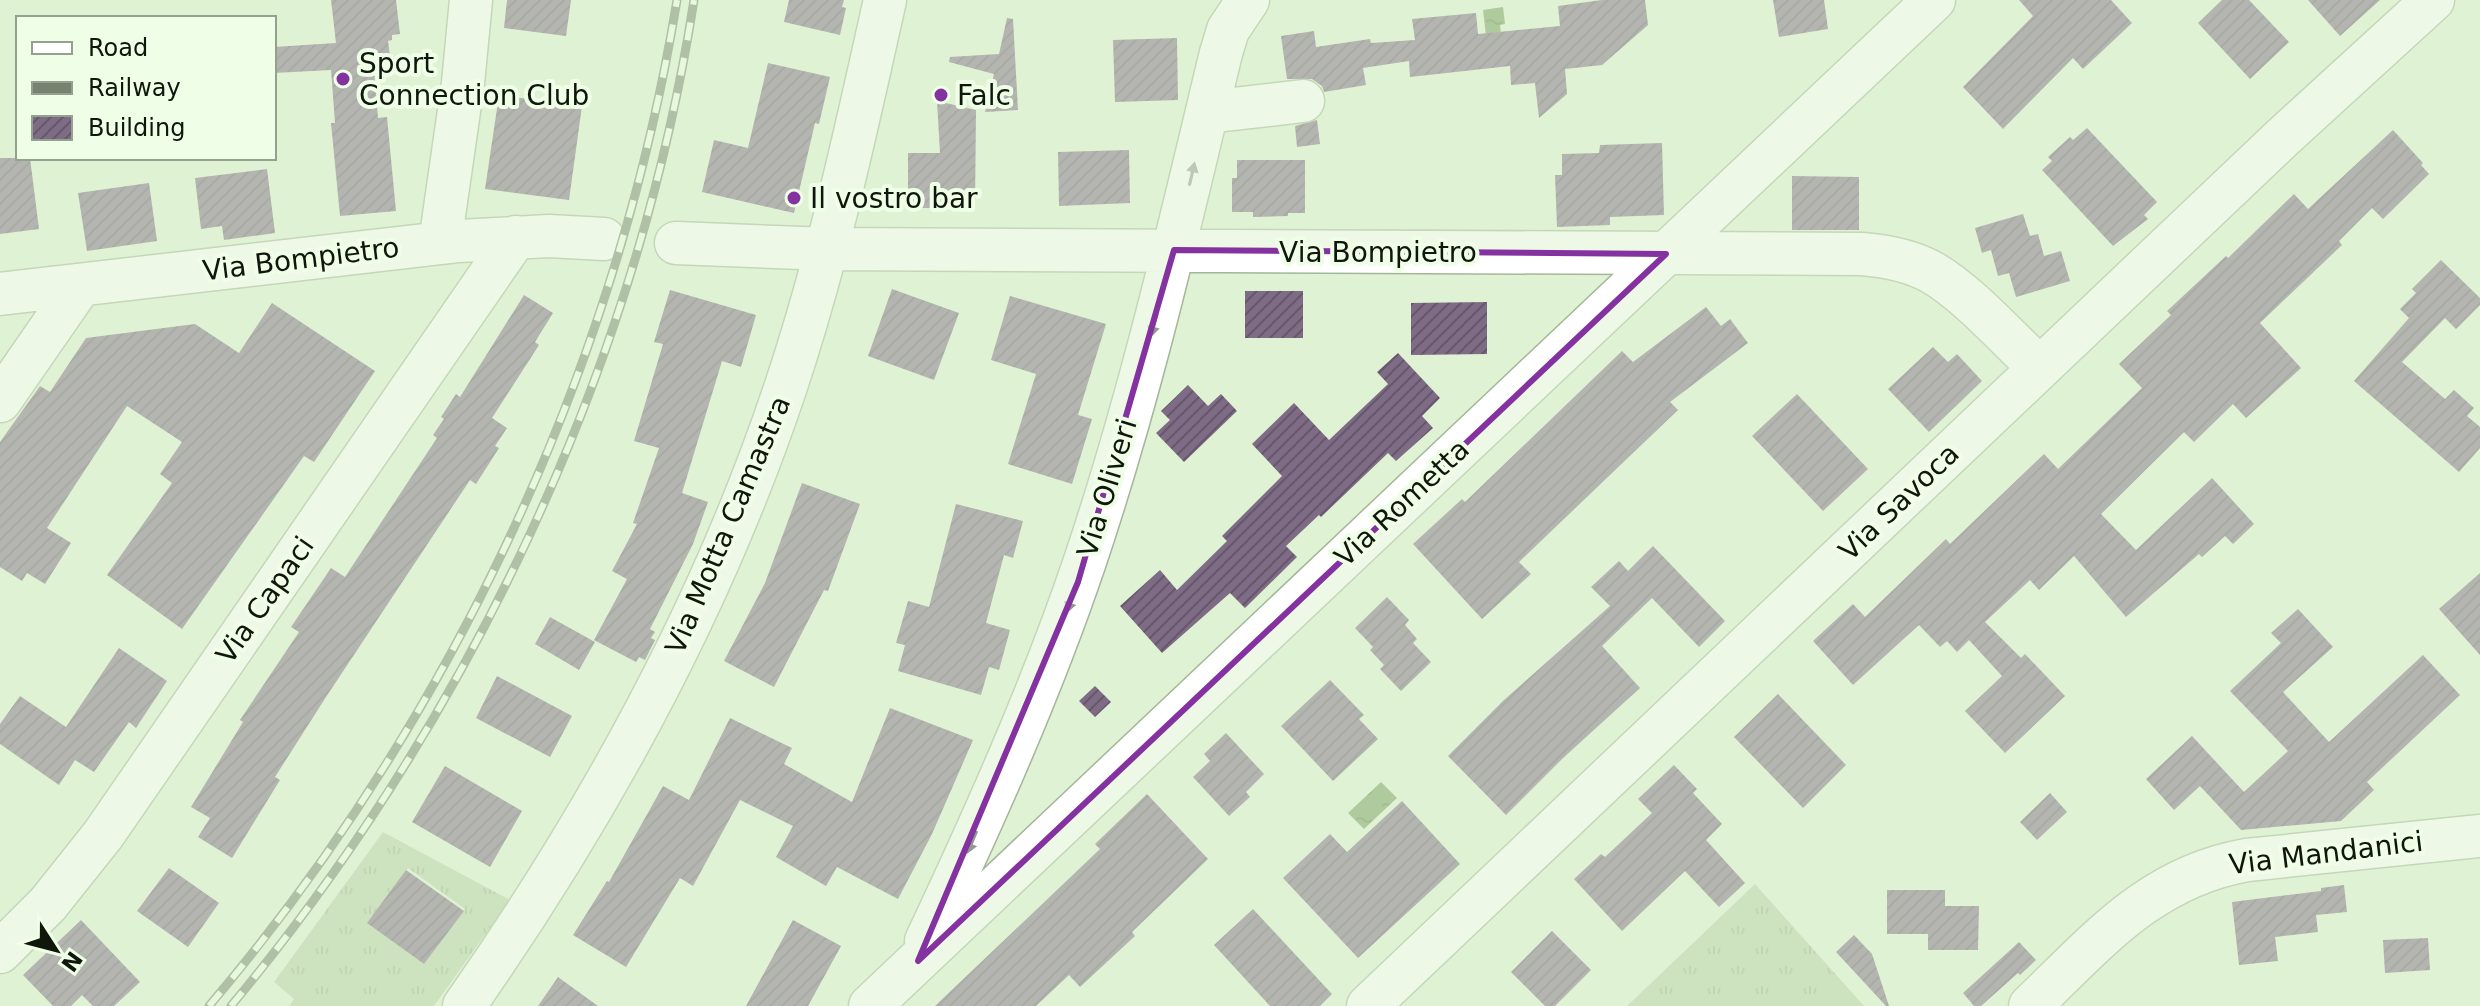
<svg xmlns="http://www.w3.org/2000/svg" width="2480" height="1006" font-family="'DejaVu Sans',sans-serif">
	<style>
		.grass { fill: url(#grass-tufts); fill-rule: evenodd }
		.water { fill: url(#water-ripples) }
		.building { fill: url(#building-hatch) }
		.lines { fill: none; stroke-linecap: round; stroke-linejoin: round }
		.minor-casing { stroke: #a4b699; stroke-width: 45 }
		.minor { stroke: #fff; stroke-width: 42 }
		.rail-casing { stroke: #77836f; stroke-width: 9 }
		.rail { stroke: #effee6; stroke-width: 6; stroke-dasharray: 18; stroke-linecap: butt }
		.oneway { fill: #939691 }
		.marked { fill: none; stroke: #8532a1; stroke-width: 6; stroke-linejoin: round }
		.poi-dot { fill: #8532a1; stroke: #effee6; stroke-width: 3 }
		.labels { text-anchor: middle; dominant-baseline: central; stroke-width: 8; stroke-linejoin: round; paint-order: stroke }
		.poi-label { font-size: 28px; fill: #0f160b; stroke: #effee6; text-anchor: start }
		.street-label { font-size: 28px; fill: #0f160b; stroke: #effee6 }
	</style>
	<defs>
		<pattern id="grass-tufts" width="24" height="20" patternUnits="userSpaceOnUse" patternTransform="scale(2)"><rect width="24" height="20" fill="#b7d0a7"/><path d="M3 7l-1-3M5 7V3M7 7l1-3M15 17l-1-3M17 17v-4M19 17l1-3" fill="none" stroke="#9cb28e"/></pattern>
		<pattern id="water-ripples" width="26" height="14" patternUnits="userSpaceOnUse" patternTransform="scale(2)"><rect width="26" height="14" fill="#749a59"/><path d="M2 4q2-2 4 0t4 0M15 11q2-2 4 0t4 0" fill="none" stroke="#5e7d48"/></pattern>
		<pattern id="building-hatch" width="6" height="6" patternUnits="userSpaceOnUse" patternTransform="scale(2)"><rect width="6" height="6" fill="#7e6b85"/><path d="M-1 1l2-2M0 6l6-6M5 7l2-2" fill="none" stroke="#66576b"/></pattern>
	</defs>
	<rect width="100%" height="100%" fill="#e0f2d4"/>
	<!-- grass -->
	<path class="grass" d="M383,832L510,900L434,1006H289L294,999L274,982ZM408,868L465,909L424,964L368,923Z
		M1755,884L1864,1006H1627Z"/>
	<!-- water -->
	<path class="water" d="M1503,7L1505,24L1500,25L1501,34L1486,36L1483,10Z
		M1381,782L1397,798L1364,829L1348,813Z"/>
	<!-- building -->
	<path class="building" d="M331,0H396L400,34L392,35V40L388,41L390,56L373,58L378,118L387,117L396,211L340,216L331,123H335L331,70L274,73V47L336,43Z
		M507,0H571L566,36L504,28Z
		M789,0H844L842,7L846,8L840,35L784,22Z
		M1602,0H1645L1648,25L1602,65L1565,69L1567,94L1539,118L1535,83L1511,85L1510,66L1410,77L1409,61L1363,68L1366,85L1324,92L1322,86L1312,79H1287L1281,36L1314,31L1316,47L1370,39L1371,43L1415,40L1412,19L1476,13L1478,34L1560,26L1558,6Z
		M1773,0H1824L1828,29L1779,37Z
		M2019,0H2111L2132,23L2083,69L2073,58L2003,129L1963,87L2033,16Z
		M2222,0H2249L2289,42L2250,79L2198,23Z
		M2308,0H2380L2340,36Z
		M1007,18L1013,19L1018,110L985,112L994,74L949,62L950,57L999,54Z
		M1177,38L1178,100L1115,102L1113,40Z
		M768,63L830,77L819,124L815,123L794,213L702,192L714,140L748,148Z
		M499,95L582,106L569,200L485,189Z
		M937,101L976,110L975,208H908V153H940Z
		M1317,120L1320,144L1297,147L1295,126Z
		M2087,128L2157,202L2144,215L2148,219L2113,246L2042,170L2052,161L2048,157L2070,137L2073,140Z
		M2393,130L2423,163L2421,165L2429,174L2383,219L2372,208L2339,241L2342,245L2260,323L2301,368L2246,418L2233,404L2194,442L2184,432L2101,514L2136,550L2212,478L2254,524L2233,544L2225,536L2202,557L2199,554L2126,617L2074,556L2039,590L2030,580L1985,622L2021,658L2025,654L2065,696L2005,753L1965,711L2002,676L1969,640L1957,652L1947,641L1940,647L1919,625L1853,685L1813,641L1853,604L1865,617L1946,539L1950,544L2044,454L2058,469L2142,388L2119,364L2171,315L2167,311L2226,256L2228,258L2294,194L2308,209Z
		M1662,143L1664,215L1610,217V225L1557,227L1555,175H1562V154L1599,153L1600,145Z
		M1129,150L1130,203L1059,206L1058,152Z
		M0,158H30L39,229L0,234Z
		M1237,160H1305V213H1288V216L1253,217V212H1232V178H1237Z
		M267,169L275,233L224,240L222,226L201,229L195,178Z
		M1792,176L1859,177V230H1792Z
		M149,183L157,241L87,251L78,193Z
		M2023,214L2030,236L2038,234L2044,256L2061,251L2070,281L2016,297L2009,273L1998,276L1991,250L1982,253L1975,228Z
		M2441,260L2480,298V305L2456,329L2445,318L2402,362L2445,399L2454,390L2474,408L2467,416L2480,427V448L2459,472L2354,381L2409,318L2400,309L2416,293L2412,289Z
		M892,289L959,313L934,380L868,356Z
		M670,290L756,315L741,367L722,361L682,493L708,502L693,544L650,629L655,632L651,638L655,640L645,660L639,657L636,662L594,640L627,579L612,571L637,524L633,523L659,448L634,441L663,344L654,342Z
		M1245,291H1303V338H1245Z
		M524,295L553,313L535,342L539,345L492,418L507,428L495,446L499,448L476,484L470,480L326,697L275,777L280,780L232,858L198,837L210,818L191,807L243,722L240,720L299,632L291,627L331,568L345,577L437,438L433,435L444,419L441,417L456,394L460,397Z
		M1010,296L1106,324L1078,415L1092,419L1072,484L1008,464L1036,374L991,360Z
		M1487,302V354L1411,355V303Z
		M272,303L375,371L314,462L304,456L182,629L107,575L172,483L160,474L182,442L127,406L47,528L71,543L45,584L27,573L22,581L0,567V442L40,386L50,392L86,338L195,324L239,353Z
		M1706,307L1721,326L1730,319L1748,343L1670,402L1678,410L1519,562L1531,574L1482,619L1413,544L1462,499L1465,502L1622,351L1633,362Z
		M1933,347L1948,362L1957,354L1982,381L1929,432L1888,389Z
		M1398,353L1440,398L1422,416L1433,428L1396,461L1388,453L1321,517L1319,515L1286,546L1297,557L1245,608L1230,593L1162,653L1120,606L1160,570L1177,590L1227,541L1222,536L1282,476L1252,444L1294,403L1329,440L1388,384L1377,372Z
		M1188,385L1208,406L1221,394L1237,411L1184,462L1156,433L1170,420L1161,411Z
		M1797,394L1868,469L1823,511L1752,436Z
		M802,483L860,504L828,591L824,590L774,687L724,661L765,583Z
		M956,504L1023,521L1013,558L1004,555L986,623L1010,630L999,670L989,667L981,695L898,671L905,645L896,643L908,601L929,607Z
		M1653,546L1725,621L1699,647L1652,598L1602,646L1640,688L1562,759L1506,815L1448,756L1504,700L1610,606L1591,587L1619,561L1628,571Z
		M2480,573V655L2439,609Z
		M1387,597L1409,620L1405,625L1417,639L1413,643L1431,662L1401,691L1380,669L1384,665L1370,650L1373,647L1355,628Z
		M2298,609L2333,647L2283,692L2329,742L2423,655L2460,695L2367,782L2374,790L2341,821L2241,830L2200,786L2174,810L2146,779L2192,736L2244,792L2288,751L2230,691L2281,643L2271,633Z
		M550,617L595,642L579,670L535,644Z
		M119,648L167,681L136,728L129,722L94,772L75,760L59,785L0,744V724L20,696L66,727Z
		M497,676L572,716L550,757L476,718Z
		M1330,680L1364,715L1359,719L1378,739L1333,781L1281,726Z
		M1095,686L1111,702L1095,717L1079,701Z
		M1778,694L1846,765L1803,808L1734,737Z
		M890,708L973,740L932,834L898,899L837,867L826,886L776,857L793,826L740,800L693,886L680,878L626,967L573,935L607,881L609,882L663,786L689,800L730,718L792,748L784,764L852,802Z
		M1226,733L1264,774L1246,792L1250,797L1229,816L1193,777L1210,761L1204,754Z
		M1674,765L1697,789L1693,793L1722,824L1706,840L1745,883L1719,907L1685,871L1622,931L1574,879L1601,854L1605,857L1652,813L1638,799Z
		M445,766L522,811L490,867L412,822Z
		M2050,793L2067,812L2037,840L2020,822Z
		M1147,794L1208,859L1132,932L1135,936L1080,987L1069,975L1036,1006H935L1100,849L1095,844Z
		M1402,801L1460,864L1358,958L1283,878L1330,834L1347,852Z
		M169,868L219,903L188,947L137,911Z
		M406,870L464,911L424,964L367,923Z
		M2344,885L2347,912L2316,915L2318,932L2275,937L2278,961L2239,965L2232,902L2321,891V888Z
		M1887,890H1945V906H1979L1978,950H1928V934H1887Z
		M1253,909L1332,994L1320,1006H1270L1214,945Z
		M81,920L140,982L114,1006H93L82,995L71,1006H53L23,975Z
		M793,920L841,946L808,1006H746Z
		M1552,931L1591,970L1555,1006H1545L1511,972Z
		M1854,935L1872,954L1889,1006H1886L1836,952Z
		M2428,938L2430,970L2385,973L2383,940Z
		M2019,942L2036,960L2020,975L2018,973L1981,1006H1974L1963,993Z
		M558,977L598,1006H538Z"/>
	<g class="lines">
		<!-- minor casing -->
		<g class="minor-casing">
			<path id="minor" d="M1207,112L1303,101
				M440,243L463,83L471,0
				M676,243L828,249L1862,254C1887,256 1912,261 1933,273C1970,295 2008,339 2040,368
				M0,294L459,241L549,236L604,239
				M0,401L79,287
				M926,941C984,818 1041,691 1085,561C1141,395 1180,223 1221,53L1228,30L1248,0
				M0,952L48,904L103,835L516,237
				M464,1006C598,815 712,608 786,386C828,260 856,130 885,0
				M870,1006L1934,0
				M1368,1006L2282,138L2433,0
				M2030,1006C2097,942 2150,877 2247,860L2480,836"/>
		</g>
		<!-- minor -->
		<use href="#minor" class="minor"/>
		<!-- rail casing -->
		<g class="rail-casing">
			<path id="rail" d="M209,1006C450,722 617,368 677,0
				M231,1006C468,721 637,368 694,0"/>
		</g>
		<!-- rail -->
		<use href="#rail" class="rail"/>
	</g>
	<!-- one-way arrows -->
	<defs><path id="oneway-solid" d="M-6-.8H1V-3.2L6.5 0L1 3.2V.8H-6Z" transform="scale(2)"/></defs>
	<g class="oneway">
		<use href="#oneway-solid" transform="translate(1192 174) rotate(-77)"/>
		<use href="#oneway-solid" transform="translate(1154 325) rotate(105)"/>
		<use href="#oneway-solid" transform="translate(1071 601) rotate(110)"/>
		<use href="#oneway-solid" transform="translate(972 842) rotate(113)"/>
	</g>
	<!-- marked area -->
	<path d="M0 0H2480V1006H0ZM1174,250L1666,254L918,961L1078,582Z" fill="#e0f2d4" fill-opacity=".55" fill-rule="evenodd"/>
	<path class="marked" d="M1174,250L1666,254L918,961L1078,582Z"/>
	<!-- markers -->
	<g class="poi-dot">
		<circle cx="343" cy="79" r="8"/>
		<circle cx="941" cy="95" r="8"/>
		<circle cx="794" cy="198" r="8"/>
	</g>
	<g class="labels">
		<!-- poi labels -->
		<g class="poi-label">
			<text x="359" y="63">Sport<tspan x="359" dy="32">Connection Club</tspan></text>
			<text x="957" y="95">Falc</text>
			<text x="810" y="198">Il vostro bar</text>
		</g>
		<!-- street labels -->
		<g class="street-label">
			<text x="1378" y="252">Via Bompietro</text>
			<text transform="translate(301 259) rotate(-7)">Via Bompietro</text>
			<text transform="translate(1107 488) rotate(-73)">Via Oliveri</text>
			<text transform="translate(1899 502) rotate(-44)">Via Savoca</text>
			<text transform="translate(1402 503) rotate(-43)">Via Rometta</text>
			<text transform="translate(728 525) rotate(-67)">Via Motta Camastra</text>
			<text transform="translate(265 600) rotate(-55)">Via Capaci</text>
			<text transform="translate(2326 853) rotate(-7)">Via Mandanici</text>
		</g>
	</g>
	<!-- legend -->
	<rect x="16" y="16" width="260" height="144" fill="#effee6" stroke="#95a18e" stroke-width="2"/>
	<rect x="32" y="42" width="40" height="12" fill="#ffffff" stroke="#95a18e" stroke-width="2"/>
	<text x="88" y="56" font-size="24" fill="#0f160b">Road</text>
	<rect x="32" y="82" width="40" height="12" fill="#77836f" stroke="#95a18e" stroke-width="2"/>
	<text x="88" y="96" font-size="24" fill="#0f160b">Railway</text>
	<rect x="32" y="116" width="40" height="24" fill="url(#building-hatch)" stroke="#95a18e" stroke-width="2"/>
	<text x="88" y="136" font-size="24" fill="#0f160b">Building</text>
	<!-- north arrow -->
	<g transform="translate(56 950) rotate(126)" stroke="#effee6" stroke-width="6" paint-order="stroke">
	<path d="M0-6L14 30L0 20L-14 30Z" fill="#0f160b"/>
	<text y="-12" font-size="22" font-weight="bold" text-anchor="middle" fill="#0f160b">N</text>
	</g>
</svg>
